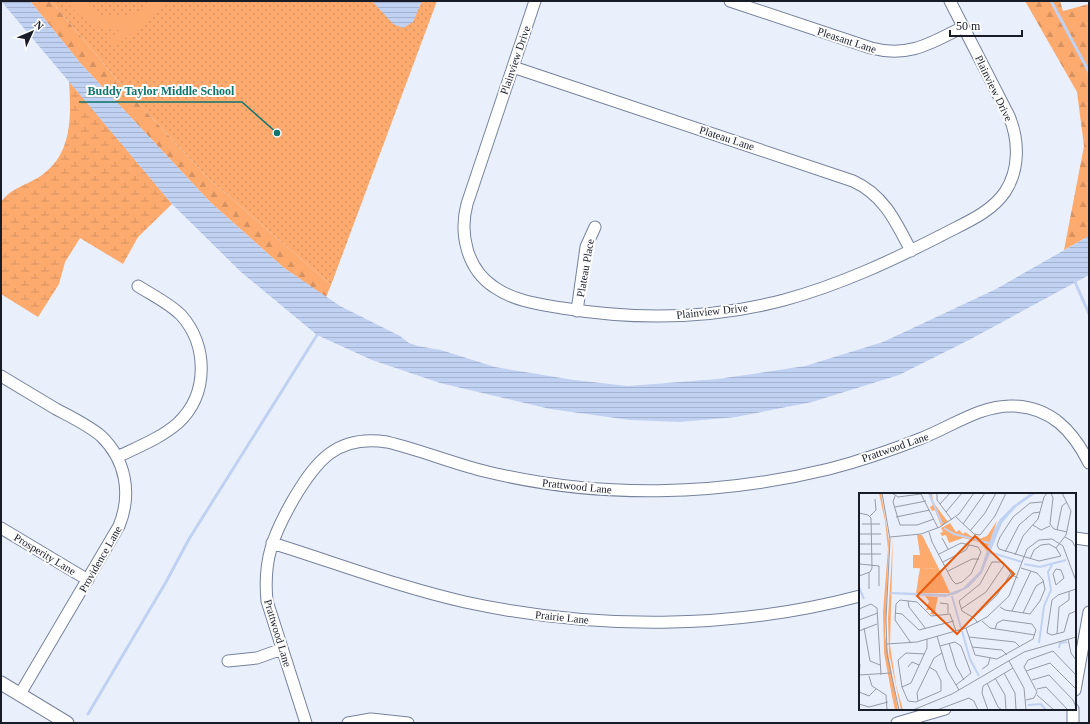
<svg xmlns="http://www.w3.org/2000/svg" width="1090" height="724" font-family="'Times New Roman',serif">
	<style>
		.grass { fill: url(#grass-dots) }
		.forest { fill: url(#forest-firs) }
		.wetland { fill: url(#wetland-marsh) }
		.pitch { fill: #fdaa6f }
		.water { fill: url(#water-rules) }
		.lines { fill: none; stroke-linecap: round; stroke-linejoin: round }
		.stream { stroke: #c0d1f2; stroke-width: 3 }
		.minor-casing { stroke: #75829b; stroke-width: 13 }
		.tertiary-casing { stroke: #75829b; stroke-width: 15 }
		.minor { stroke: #fff; stroke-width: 11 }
		.tertiary { stroke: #fff; stroke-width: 13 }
		.labels { text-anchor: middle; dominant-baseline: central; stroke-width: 4; stroke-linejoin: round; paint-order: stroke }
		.street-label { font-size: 11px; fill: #171c26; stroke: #fdfdfd }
		.inset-river { fill: none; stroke: #c0d1f2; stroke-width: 2 }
		.inset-road { fill: none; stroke: #969ba6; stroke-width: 1 }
		.view { fill: #e8590c; fill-opacity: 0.15; stroke: #e8590c; stroke-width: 2 }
		.inset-edge { fill: none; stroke: #171c26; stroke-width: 2 }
		.leader { fill: none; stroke: #0f766e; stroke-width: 1.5 }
		.callout-dot { fill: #0f766e; stroke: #fdfdfd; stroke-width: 1.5 }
		.callout-label { font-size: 12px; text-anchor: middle; font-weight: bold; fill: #0f766e; stroke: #fdfdfd; stroke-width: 4; stroke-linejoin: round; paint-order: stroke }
	</style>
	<defs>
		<pattern id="grass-dots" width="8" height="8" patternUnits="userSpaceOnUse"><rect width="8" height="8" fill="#fdaa6f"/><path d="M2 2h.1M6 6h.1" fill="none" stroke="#d89260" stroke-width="1.8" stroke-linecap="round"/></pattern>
		<pattern id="forest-firs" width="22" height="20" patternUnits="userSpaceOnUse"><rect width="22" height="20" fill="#fdaa6f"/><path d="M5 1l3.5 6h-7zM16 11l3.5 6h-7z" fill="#d89260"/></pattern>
		<pattern id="wetland-marsh" width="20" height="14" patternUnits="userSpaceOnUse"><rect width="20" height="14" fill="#fdaa6f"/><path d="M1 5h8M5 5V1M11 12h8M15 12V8" fill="none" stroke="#d89260"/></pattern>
		<pattern id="water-rules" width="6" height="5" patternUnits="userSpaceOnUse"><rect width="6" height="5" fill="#c0d1f2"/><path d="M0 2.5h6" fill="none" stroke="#a4b3cf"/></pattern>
	</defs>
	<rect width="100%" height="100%" fill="#eaf0fb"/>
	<!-- grass -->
	<path class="grass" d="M51,1H437L331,285L208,178L124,88Z"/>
	<!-- forest -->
	<path class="forest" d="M30,1H51L124,88L208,178L331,285L326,297L284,268L210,202L81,64Z
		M1025,1H1060L1063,11L1089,4V236L1064,250L1084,146L1077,92Z"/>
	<!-- wetland -->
	<path class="wetland" d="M69,81L172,204L138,237L123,264L80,238L65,262L59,284L38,317L1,294V202C12,187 28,185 42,175C73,153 71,115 69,81Z"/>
	<!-- pitch -->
	<path class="pitch" d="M67,1H82L99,14L119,18L140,12L155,1H171L115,47L109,39L120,30C99,31 78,19 67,1Z"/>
	<!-- water -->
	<path class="water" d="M1,1H30L81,64L210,202L284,268L340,306L400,336L409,343L418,346L441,350L495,367L574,380L628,386L718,379L805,366L883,342L996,289L1089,236V275L969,340L899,375L812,402L736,417L680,422L630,420L550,409L440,383L372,360L317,335L241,272L172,204Z
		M372,1H422L413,22L403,28L393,24Z"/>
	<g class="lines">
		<!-- stream -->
		<path class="stream" d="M1051,1L1089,72
			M1075,282L1089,314
			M88,714L166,582L189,539L317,335"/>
		<!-- minor casing -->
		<g class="minor-casing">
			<path id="minor" d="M535,1L467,204C459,234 467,269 494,287C514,301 538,304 562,308C635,320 712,319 784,300C839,285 889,262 940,236C962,224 990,214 1005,192C1020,169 1019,140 1009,116L950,1
				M730,1L871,48C909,58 931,43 963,27
				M513,67L853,181C884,195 896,222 911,251
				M577,311L586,247L595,227
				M1,376C19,387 38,398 56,409C71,417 88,425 101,436C126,460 132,494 119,526L20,694
				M117,457C138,447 161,438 178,423C209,394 208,345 181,315C169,303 152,295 138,286
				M1,528L88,580
				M1075,538L1089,540
				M272,543C336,563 399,587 465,602C594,630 732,630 860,596
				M228,661L257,658L282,649
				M1075,690L1089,612
				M1073,709V723
				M306,723L267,601C263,560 273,535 293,500C316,461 337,434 387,442C421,450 454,464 488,472C600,499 718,496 829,469C860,461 892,450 922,438C951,427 980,405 1013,406C1051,407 1073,431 1089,463
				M348,723L371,719L408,723
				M897,723L945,709"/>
		</g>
		<!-- tertiary casing -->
		<g class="tertiary-casing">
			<path id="tertiary" d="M1,683L67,723"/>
		</g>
		<!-- minor -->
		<use href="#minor" class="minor"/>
		<!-- tertiary -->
		<use href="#tertiary" class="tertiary"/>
	</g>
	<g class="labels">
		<!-- street labels -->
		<g class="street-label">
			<text transform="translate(847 40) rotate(18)">Pleasant Lane</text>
			<text transform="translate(515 60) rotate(-71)">Plainview Drive</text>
			<text transform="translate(994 88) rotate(64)">Plainview Drive</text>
			<text transform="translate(727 138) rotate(18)">Plateau Lane</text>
			<text transform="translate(585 268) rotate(-80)">Plateau Place</text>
			<text transform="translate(712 311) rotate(-6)">Plainview Drive</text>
			<text transform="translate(895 447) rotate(-19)">Prattwood Lane</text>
			<text transform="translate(577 486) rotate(6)">Prattwood Lane</text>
			<text transform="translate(45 554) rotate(31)">Prosperity Lane</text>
			<text transform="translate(100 559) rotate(-60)">Providence Lane</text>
			<text transform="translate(562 617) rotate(6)">Prairie Lane</text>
			<text transform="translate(278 633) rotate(73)">Prattwood Lane</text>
		</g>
	</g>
	<!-- overview -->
	<g transform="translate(859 493)">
		<rect width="217" height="217" fill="#eaf0fb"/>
		<path d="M20,0H22L30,48L26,142L39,217H36L33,203L25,160L24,119L29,56L26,28ZM34,44L31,152L37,192L44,217H42L30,160L29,125ZM61,75L80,76L91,100H57Z" fill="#fdaa6f"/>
		<path d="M69,0H73L74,9L89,29L82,33L76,17L73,18L71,14L74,12ZM138,28L128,58L120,49L104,45L90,50L87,42L83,43L81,40L84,39L82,35L91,30L97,39L100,37L104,41L106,39L115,45L119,43L120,46L128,43Z" fill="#fdaa6f"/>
		<path d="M66,103L79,104L75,122L71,121L73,117H67L70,108Z" fill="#fdaa6f"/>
		<path d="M58,42H63L80,76L54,75V62H61Z" fill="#fdaa6f"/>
		<path d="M64,44L73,63L67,67L60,45ZM60,80L68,82L67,99L59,96Z" fill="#fdaa6f"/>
		<path d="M172,0H177L157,14L143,30L123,80L110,94L97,101L86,104L31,101L32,99L88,101L104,95L121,78L134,39L141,26L154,13Z" fill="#c0d1f2"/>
		<path class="inset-river" d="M70,0L83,31M85,35L95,41L130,50M130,59L163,69M165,71L181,74L207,67M0,94L5,106M93,103L102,135M103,138L111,166L120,183M180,150L185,113L192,97L189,79L193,72M200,155L201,150L208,149M169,212L182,211L187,217"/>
		<path class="inset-road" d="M23,0L31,46L27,126L28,161L40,217M33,0L39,4L62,1M78,0V7L93,27M192,0L194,5L191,31L195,36L208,39M62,1L79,35M36,3L34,9L41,32H58L75,26M183,9L171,10L154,24L141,44L138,52L140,56L180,68L202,63L197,55L207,42L212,18L203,0M81,11L91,0M36,14L67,8M87,19L103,0M0,20L9,22L12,25L13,75L11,79L0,83M11,23L17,17L16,6M37,24L71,17M97,24L115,41L121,42L136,23L147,0M3,31H21M104,31L126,0M174,32L182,37L191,33M198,37L203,13L208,9M111,38L126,20L137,0M70,39L73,49L93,87L97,91L103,89L112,81L122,59L119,54L102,50L80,61M0,41H22M31,44L62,41L81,34L100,21L115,0M206,44L213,48L217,55M83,45L89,56M0,51H22M146,59L160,32L174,20L181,19M0,61H22M156,62L164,43L179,26L185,4L188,0M171,66L175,57L182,52L190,51L197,55M84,69L107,57L110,52M1,71L20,73V93M197,76L202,77L205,85L197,92L194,81ZM89,78L113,66H120M10,80V96M217,96L199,102L193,107L188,140L193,142L205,139L210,121L217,118M49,108L50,114L67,136M81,110L89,111V120M141,114L146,117L171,121L181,108L186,96L184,87L178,80L162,75M0,116L12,111L18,115L22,182M102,116L127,99L146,71M153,118L172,78M36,120L43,121L60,137L95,128M164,120L177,93L185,88M115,124L138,102L152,80M0,127L19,120M123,128L131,135L176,142M119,130L115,125L103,118L100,108L121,91L133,69H144L153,82L159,85M5,135L11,168L21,172M107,135L116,162L138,166L174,146L177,137L173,131L144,127L138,130L136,136M0,138L18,131M198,141L200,114L210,107V98M78,143L88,177L100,197M110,144L156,149L161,154M209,146L212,160L217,167M52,150L36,127L37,111L41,107L58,109L72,123L91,121L97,138M90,150L97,173L105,187M28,151L58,149L107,135L128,124L150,103L168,56L180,47L193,46L204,53L217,88M81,153L96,149L102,153L112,180L97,192M113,154L143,157L148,162M66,161L47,160L39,167L43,194L49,208L57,209L82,198V188L77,178L70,174M150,168L165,195L167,217M49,174L53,169L60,172M123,176L129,172L131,165M167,178L191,170L217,196M145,180L156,200L157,217M0,182L32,180M10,183L13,193L27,202L28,217M0,184L1,171M136,185L146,202L147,217M173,187L190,182L214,207L217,214M128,190L139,214L143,217M43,194L52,190L68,155V146M178,196L187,194L209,217M0,199L10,203L17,196M178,202L195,217M167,207L175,205L178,199L165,174L169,167L194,158L217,182M59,208L58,200L75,165L83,160M0,211L10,214L29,209M54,217L93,201L165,159L217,144M78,217L110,205L115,208L119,217M129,217L123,200L124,193L154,175"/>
		<path class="view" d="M116,43L155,81L98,141L58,103Z"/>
		<rect width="217" height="217" class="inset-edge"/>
	</g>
	<!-- callouts -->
	<path class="leader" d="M277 133L242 102H79"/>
	<circle class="callout-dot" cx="277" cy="133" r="4"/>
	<g class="callout-label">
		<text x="161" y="95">Buddy Taylor Middle School</text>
	</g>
	<!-- border -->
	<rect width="1090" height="724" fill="none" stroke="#171c26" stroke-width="4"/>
	<!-- north arrow -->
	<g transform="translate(32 32) rotate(46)" stroke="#fdfdfd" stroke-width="3" paint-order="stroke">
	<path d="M0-3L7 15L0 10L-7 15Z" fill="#171c26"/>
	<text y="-6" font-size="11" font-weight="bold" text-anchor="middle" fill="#171c26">N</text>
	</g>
	<!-- scale -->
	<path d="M950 30v6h72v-6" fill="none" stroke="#171c26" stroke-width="2"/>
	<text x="956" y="30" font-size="12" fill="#171c26" stroke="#fdfdfd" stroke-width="3" paint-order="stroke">50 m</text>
</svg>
